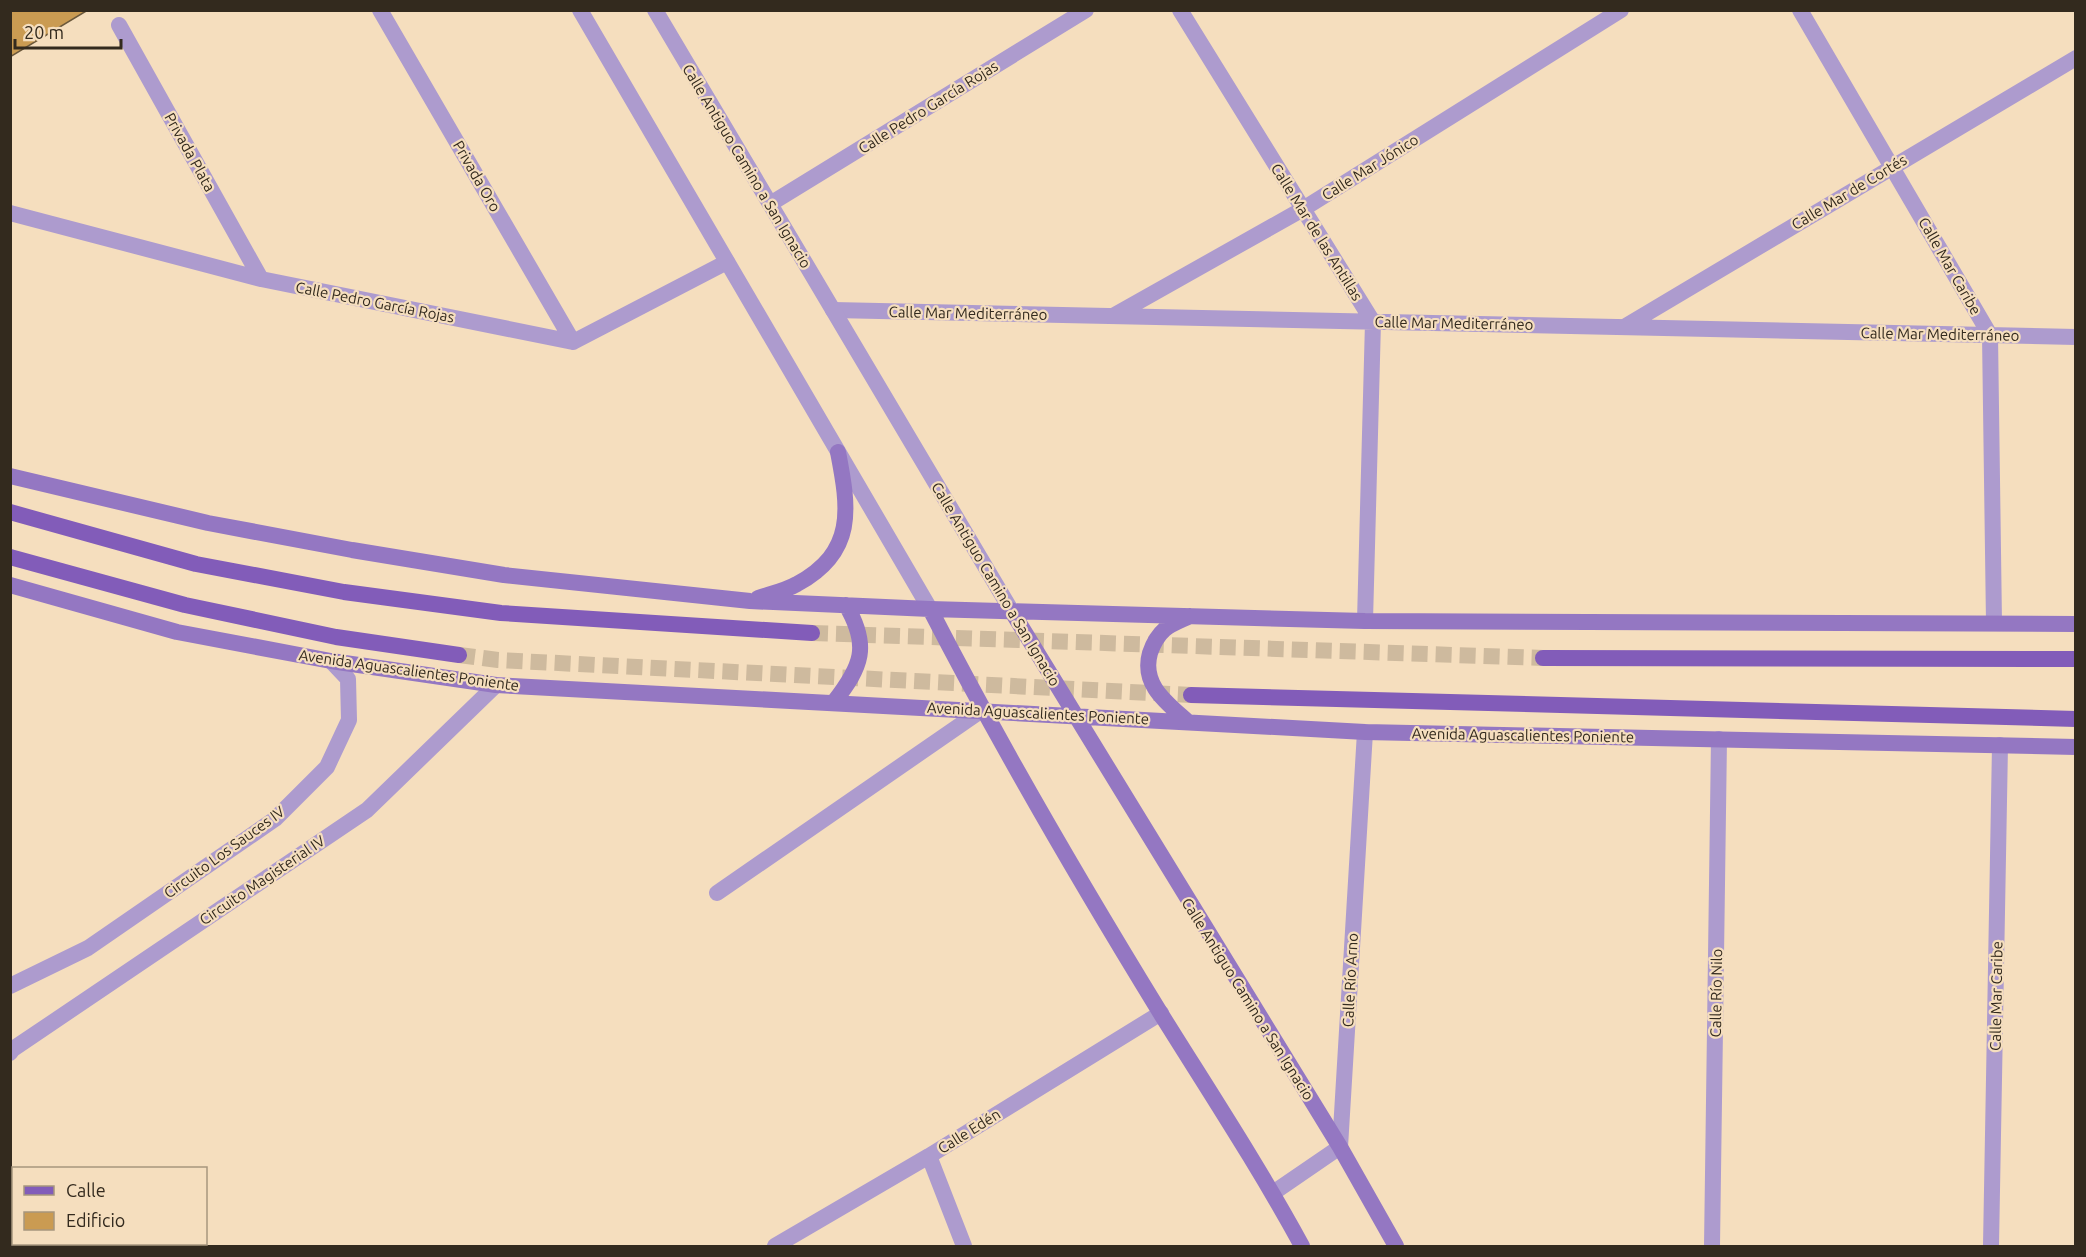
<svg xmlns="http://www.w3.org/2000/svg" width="2086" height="1257" font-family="Ubuntu,sans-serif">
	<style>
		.building { fill: #ca9b52; stroke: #6b583b; stroke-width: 1.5 }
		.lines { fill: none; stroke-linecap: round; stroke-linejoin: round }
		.primary-tunnel { stroke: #ceba9e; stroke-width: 16; stroke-dasharray: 16 8; stroke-linecap: butt }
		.service { stroke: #ad9bce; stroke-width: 16 }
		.minor { stroke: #ad9bce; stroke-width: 16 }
		.tertiary { stroke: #ad9bce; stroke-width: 16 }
		.secondary { stroke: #9477c2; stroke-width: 16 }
		.primary { stroke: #825cb9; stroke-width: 16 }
		.labels { text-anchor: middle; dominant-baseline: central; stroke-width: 4.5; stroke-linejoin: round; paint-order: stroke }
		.street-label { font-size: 15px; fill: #332a1e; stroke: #f5debe }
	</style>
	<rect width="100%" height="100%" fill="#f5debe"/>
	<!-- building -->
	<path class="building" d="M10,10H88L10,57Z"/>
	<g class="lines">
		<!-- primary-tunnel -->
		<path class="primary-tunnel" d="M812,633L1543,658
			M459,655L498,660L1191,695"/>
		<!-- service -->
		<path class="service" d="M717,893L982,710"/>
		<!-- minor -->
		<path class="minor" d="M380,10L573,342
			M1180,10L1373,322L1365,621
			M1800,10L1990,335L1994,623
			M119,25L261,279
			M770,204L1086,10
			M10,213L261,279L573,342L727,262
			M833,310L2076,337
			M1113,316L1303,209L1621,10
			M1624,327L2076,58
			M10,986L88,948L275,819L327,767L349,720L348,679L331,661
			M10,1053L13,1049L367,810L496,685
			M929,1156L964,1246
			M1273,1193L1340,1147L1365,732
			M775,1246L929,1156L1161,1013
			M1712,1246L1719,739
			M1991,1246L2000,745"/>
		<!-- tertiary -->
		<path class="tertiary" d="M580,10L930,609
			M655,10L1011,610"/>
		<!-- secondary -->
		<path class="secondary" d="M10,476L208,523L352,550L504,575L750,601L930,609L1365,621L2076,624
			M10,585L177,632L331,661L496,685L1365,732L2076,747
			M758,598C770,594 785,591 797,584C856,552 849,509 838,452
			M930,609C1001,747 1080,882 1161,1014C1209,1091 1259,1167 1302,1246
			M1011,610L1340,1147L1396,1246
			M834,702C862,666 870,646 846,605
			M1188,722C1167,703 1141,685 1150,653C1153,644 1157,636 1165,629C1171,624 1182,620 1190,616"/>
		<!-- primary -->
		<path class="primary" d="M10,512L196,564L344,592L501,613L812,633
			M10,557L185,605L336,637L459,655
			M1543,658L2076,659
			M1191,695L2076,719"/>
	</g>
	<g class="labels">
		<!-- street labels -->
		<g class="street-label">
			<text transform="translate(928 107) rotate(-32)">Calle Pedro García Rojas</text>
			<text transform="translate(190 152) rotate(61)">Privada Plata</text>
			<text transform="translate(747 166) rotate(59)">Calle Antiguo Camino a San Ignacio</text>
			<text transform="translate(1370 167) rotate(-32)">Calle Mar Jónico</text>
			<text transform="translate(477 176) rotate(60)">Privada Oro</text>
			<text transform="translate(1849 192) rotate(-31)">Calle Mar de Cortés</text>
			<text transform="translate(1317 232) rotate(58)">Calle Mar de las Antillas</text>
			<text transform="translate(1950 266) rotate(60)">Calle Mar Caribe</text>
			<text transform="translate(375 302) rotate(11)">Calle Pedro García Rojas</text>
			<text transform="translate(968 313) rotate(1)">Calle Mar Mediterráneo</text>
			<text transform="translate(1454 323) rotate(1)">Calle Mar Mediterráneo</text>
			<text transform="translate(1940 334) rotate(1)">Calle Mar Mediterráneo</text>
			<text transform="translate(996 584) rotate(59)">Calle Antiguo Camino a San Ignacio</text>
			<text transform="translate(409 670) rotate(8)">Avenida Aguascalientes Poniente</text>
			<text transform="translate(1038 713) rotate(3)">Avenida Aguascalientes Poniente</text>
			<text transform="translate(1523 735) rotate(1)">Avenida Aguascalientes Poniente</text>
			<text transform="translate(224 852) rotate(-36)">Circuito Los Sauces IV</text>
			<text transform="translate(262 880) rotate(-34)">Circuito Magisterial IV</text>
			<text transform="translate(1350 980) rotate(-87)">Calle Río Arno</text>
			<text transform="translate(1716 993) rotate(-89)">Calle Río Nilo</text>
			<text transform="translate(1996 996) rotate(-89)">Calle Mar Caribe</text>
			<text transform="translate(1248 999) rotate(58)">Calle Antiguo Camino a San Ignacio</text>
			<text transform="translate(969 1131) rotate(-32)">Calle Edén</text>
		</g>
	</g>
	<!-- border -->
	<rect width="2086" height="1257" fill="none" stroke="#332a1e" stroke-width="24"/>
	<!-- legend -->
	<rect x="12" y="1167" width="195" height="78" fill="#f5debe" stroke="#a7967e" stroke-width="1.5"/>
	<rect x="24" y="1186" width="30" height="9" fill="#825cb9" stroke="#a7967e" stroke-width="1.5"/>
	<text x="66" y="1197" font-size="18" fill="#332a1e">Calle</text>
	<rect x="24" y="1212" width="30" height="18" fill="#ca9b52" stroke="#a7967e" stroke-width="1.5"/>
	<text x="66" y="1227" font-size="18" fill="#332a1e">Edificio</text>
	<!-- scale -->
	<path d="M15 39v9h106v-9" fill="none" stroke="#332a1e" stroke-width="3"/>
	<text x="24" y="39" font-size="18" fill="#332a1e" stroke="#f5debe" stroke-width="4.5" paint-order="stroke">20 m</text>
</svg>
